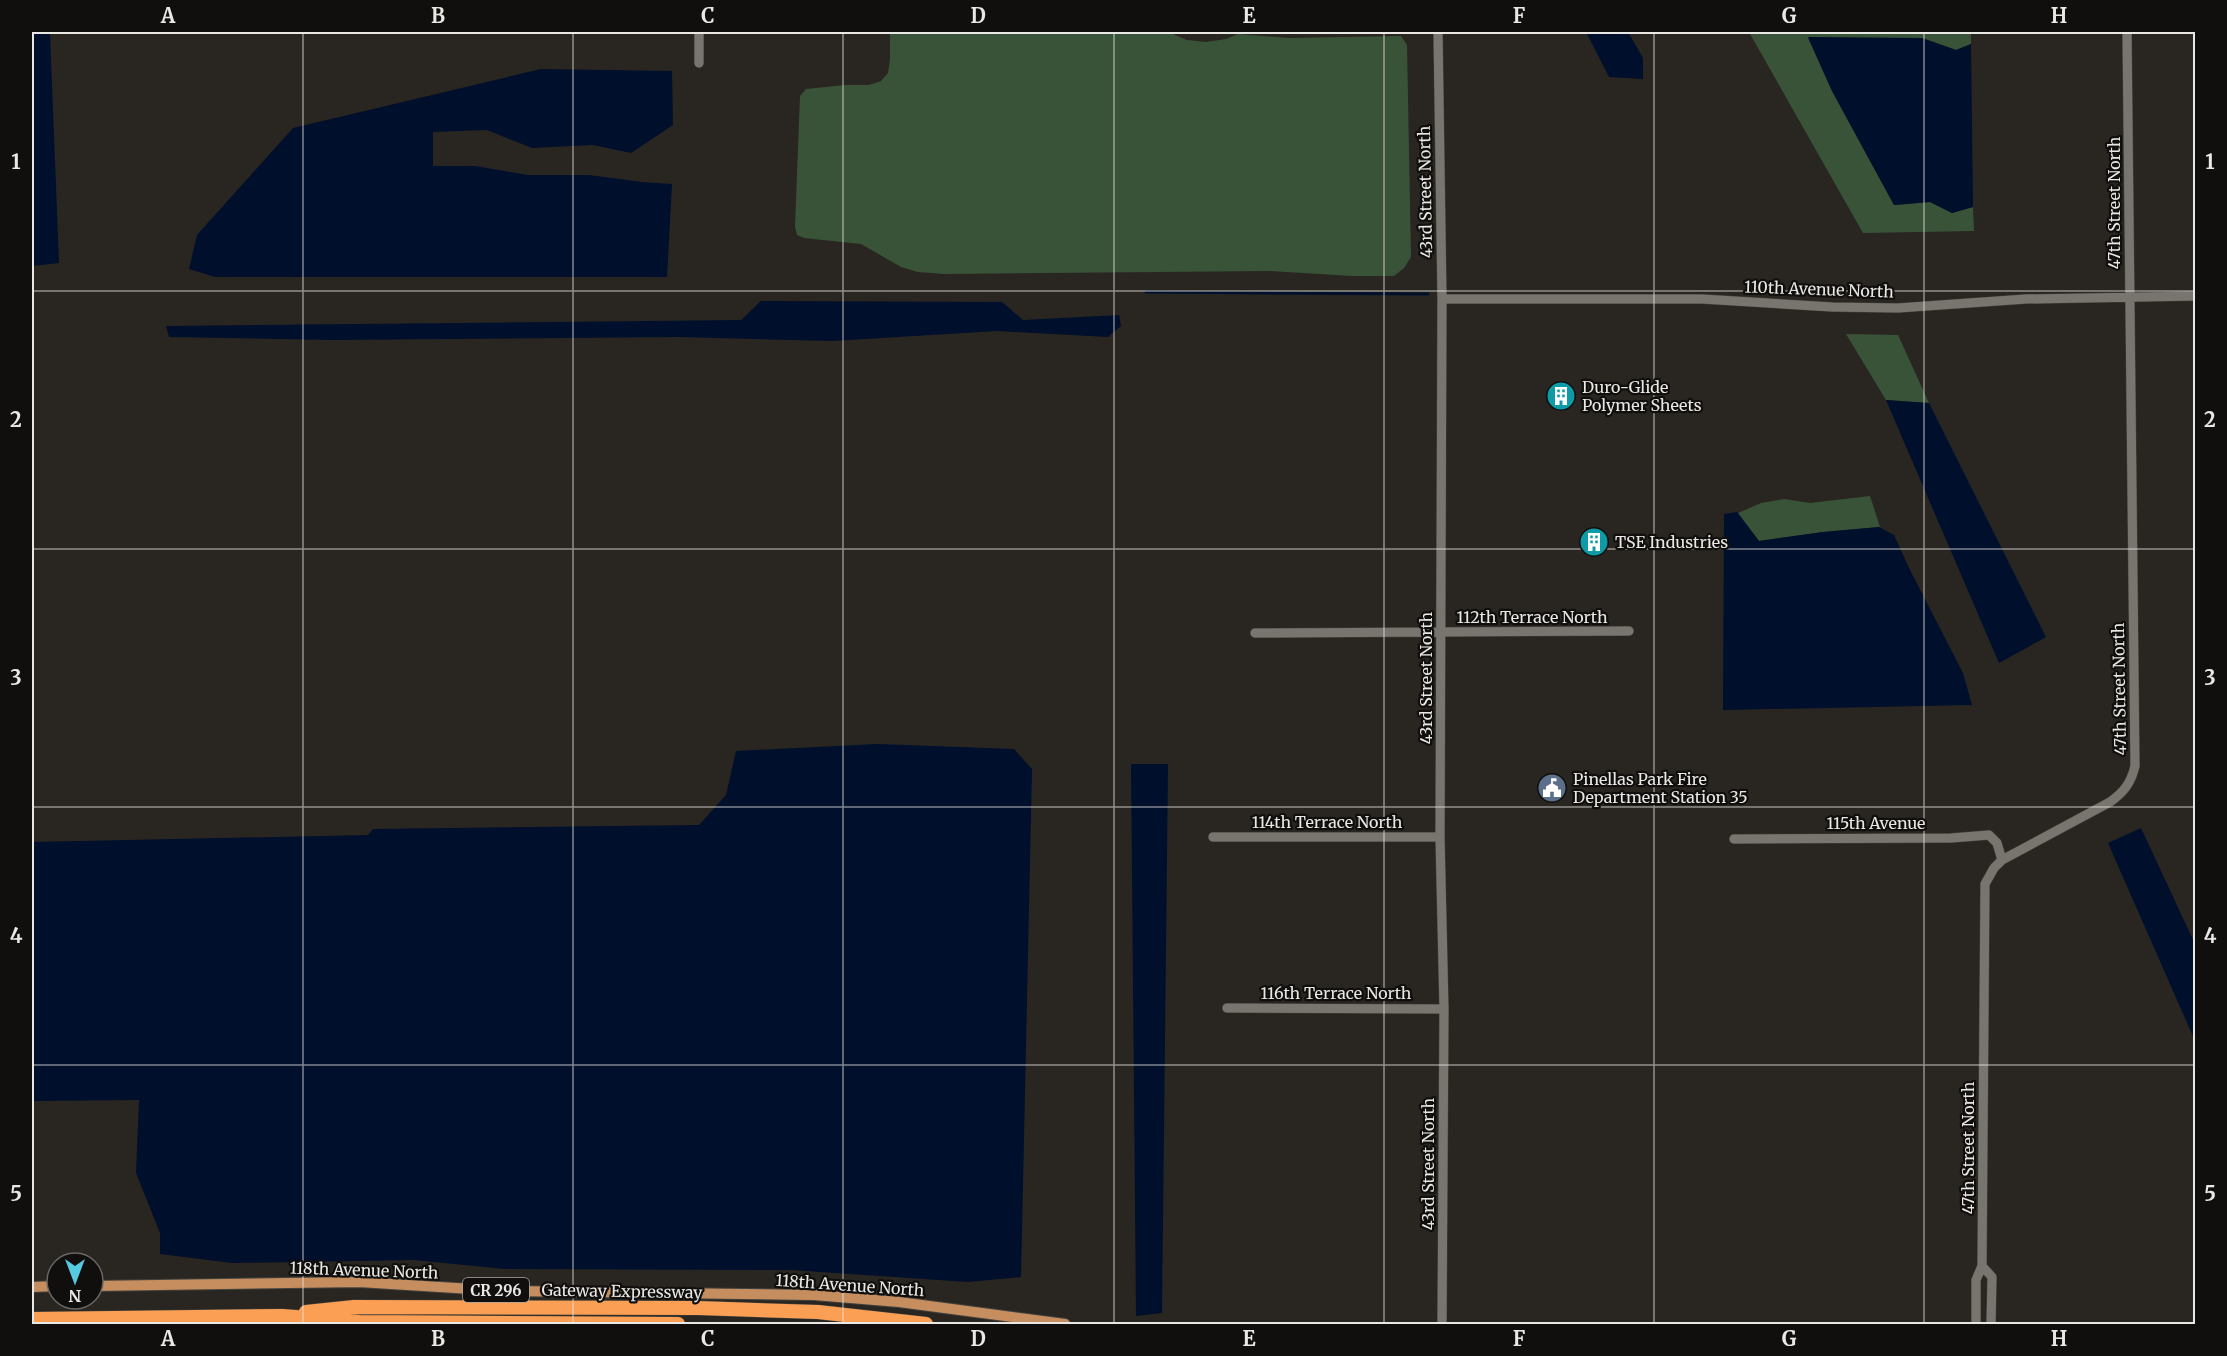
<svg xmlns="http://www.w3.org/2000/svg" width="2227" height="1356" font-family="Merriweather,serif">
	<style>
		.green { fill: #395339 }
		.water { fill: #000f2b }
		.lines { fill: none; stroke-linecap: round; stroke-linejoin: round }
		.stream { stroke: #000f2b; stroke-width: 3 }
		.minor-casing { stroke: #45433f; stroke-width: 10 }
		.major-casing { stroke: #45433f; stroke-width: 12 }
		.highway-casing { stroke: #45433f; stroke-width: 15 }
		.minor { stroke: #78756f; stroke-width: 9 }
		.major { stroke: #c68e5f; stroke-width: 10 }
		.highway { stroke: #fa9f54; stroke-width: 14 }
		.grid { fill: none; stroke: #eae8e5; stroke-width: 1.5; stroke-opacity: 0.55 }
		.labels { text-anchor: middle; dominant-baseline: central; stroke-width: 4.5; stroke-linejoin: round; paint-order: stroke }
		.shield { fill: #100f0d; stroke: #a9a7a4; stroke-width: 1.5 }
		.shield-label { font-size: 15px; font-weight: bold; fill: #eae8e5 }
		.street-label { font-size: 16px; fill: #eae8e5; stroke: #100f0d }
		.poi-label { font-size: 16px; fill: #eae8e5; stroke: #100f0d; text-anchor: start }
		.neatline { fill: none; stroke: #eae8e5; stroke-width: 2 }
		.grid-label { font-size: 20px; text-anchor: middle; font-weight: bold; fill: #eae8e5 }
	</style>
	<rect width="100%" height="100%" fill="#292621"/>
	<!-- green -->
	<path class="green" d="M890,32H1172L1175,35L1187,40L1206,42L1226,39L1238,34L1289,38L1401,36L1407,45L1411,257L1404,268L1394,276H1352L1270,271L944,274L918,272L901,267L861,244L804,238L797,235L795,227L800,96L806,89L845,85H869L881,81L888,73L890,59Z
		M1749,32H1971V44L1956,50L1922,38H1808L1832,91L1894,205L1930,202L1952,213L1973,207L1974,231L1863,233Z
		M1846,334L1898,335L1929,403L1886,400Z
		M1870,496L1880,527L1823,532L1759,541L1738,513L1761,503L1784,499L1810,503Z"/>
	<!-- water -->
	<path class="water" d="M32,32L50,33L59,263L32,266Z
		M1586,32H1628L1643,58V79L1609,77Z
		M1808,37L1922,38L1956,50L1971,44L1973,207L1952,213L1930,202L1894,205L1832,91Z
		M541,69L672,71L673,125L631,153L593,145L532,148L487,130L433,132V166H475L528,175H589L642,182L672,184L667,277H215L189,269L197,235L293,128Z
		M761,301L1002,302L1023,320L1119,315L1121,326L1108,337L997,331L833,341L679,337L333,340L169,337L166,326L741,320Z
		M1886,400L1929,403L2046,637L1999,663Z
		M1737,512L1759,541L1823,532L1879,527L1894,535L1910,570L1963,673L1972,705L1723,710L1724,514Z
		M877,744L1014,749L1032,769L1021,1277L968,1282L791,1270L505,1269L414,1260L232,1263L160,1254V1233L136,1173L139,1100L32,1101V842L368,835L373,829L699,825L726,795L736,751Z
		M1131,764H1168L1162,1313L1136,1316Z
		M2141,828L2195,944V1041L2108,843Z"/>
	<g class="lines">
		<!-- stream -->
		<path class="stream" d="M1146,292L1428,294"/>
		<!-- minor casing -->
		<g class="minor-casing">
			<path id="minor" d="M699,32V63
				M1438,32L1442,299L1440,837L1444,1009L1442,1324
				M1442,299H1702L1832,307L1898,308L2026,299L2196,296
				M1255,633L1629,631
				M1213,837H1440
				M1734,839L1951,838L1989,835L1997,843L2002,860
				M1227,1008L1444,1009
				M1976,1324V1280L1982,1266
				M1991,1324L1992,1277L1982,1266L1985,884L1994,868L2002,860L2110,802C2124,792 2131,783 2135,766L2127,32"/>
		</g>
		<!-- major casing -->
		<g class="major-casing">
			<path id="major" d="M93,1286L359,1282L504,1291L814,1295L899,1302L1065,1324
				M32,1287L57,1286"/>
		</g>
		<!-- highway casing -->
		<g class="highway-casing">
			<path id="highway" d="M306,1312L354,1307L698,1308L818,1312L926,1324
				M32,1319L282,1316L359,1322L678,1324"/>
		</g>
		<!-- minor -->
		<use href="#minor" class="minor"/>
		<!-- major -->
		<use href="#major" class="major"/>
		<!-- highway -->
		<use href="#highway" class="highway"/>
	</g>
	<!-- grid -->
	<path class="grid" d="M303,32V1324M573,32V1324M843,32V1324M1114,32V1324M1384,32V1324M1654,32V1324M1924,32V1324M32,291H2196M32,549H2196M32,807H2196M32,1065H2196"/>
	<!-- icons -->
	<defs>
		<g id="building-disc" transform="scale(1.5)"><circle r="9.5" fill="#0f9aa8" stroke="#100f0d"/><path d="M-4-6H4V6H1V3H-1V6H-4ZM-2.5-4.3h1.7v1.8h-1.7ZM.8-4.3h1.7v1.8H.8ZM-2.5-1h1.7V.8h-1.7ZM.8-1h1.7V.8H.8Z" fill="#fff"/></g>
		<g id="civic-disc" transform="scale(1.5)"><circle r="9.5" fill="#5c6f8a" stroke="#100f0d"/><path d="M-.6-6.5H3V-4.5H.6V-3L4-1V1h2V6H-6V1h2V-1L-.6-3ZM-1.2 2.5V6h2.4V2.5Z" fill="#fff"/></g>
	</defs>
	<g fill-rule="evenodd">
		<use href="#building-disc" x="1561" y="396"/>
		<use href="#building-disc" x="1594" y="542"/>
		<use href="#civic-disc" x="1552" y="788"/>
	</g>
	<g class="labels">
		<!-- shield labels -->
		<rect class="shield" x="463" y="1278" width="66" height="24" rx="4.5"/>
		<g class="shield-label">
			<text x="496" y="1290">CR 296</text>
		</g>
		<!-- street labels -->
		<g class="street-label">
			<text transform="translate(1425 192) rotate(-91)">43rd Street North</text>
			<text transform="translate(2114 203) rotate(-90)">47th Street North</text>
			<text transform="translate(1819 289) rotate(2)">110th Avenue North</text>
			<text x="1532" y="617">112th Terrace North</text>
			<text transform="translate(1426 678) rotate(-90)">43rd Street North</text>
			<text transform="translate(2119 689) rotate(-91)">47th Street North</text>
			<text x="1327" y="822">114th Terrace North</text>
			<text x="1876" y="823">115th Avenue</text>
			<text x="1336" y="993">116th Terrace North</text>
			<text transform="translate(1968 1148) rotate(-90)">47th Street North</text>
			<text transform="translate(1428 1164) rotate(-90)">43rd Street North</text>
			<text transform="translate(364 1270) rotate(2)">118th Avenue North</text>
			<text transform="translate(850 1285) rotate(4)">118th Avenue North</text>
			<text transform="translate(622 1291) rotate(1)">Gateway Expressway</text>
		</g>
		<!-- poi labels -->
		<g class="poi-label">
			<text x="1582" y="387">Duro-Glide<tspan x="1582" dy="18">Polymer Sheets</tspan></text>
			<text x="1615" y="542">TSE Industries</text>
			<text x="1573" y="779">Pinellas Park Fire<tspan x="1573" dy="18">Department Station 35</tspan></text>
		</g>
	</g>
	<!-- border -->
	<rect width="2227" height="1356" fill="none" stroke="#100f0d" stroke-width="66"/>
	<!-- north arrow -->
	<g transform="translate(75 1281) rotate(180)"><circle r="28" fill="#100f0d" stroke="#676663" stroke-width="1.5"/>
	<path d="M0-4.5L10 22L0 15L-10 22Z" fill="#55cae0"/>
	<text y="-9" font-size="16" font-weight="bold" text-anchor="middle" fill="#eae8e5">N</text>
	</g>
	<rect x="33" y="33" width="2161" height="1290" class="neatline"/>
	<g class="grid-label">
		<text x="168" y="23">A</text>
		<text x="438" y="23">B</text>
		<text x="708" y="23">C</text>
		<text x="978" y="23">D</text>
		<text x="1249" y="23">E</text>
		<text x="1519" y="23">F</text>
		<text x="1789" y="23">G</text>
		<text x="2059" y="23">H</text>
		<text x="16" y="169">1</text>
		<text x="2210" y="169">1</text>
		<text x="16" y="427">2</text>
		<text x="2210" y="427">2</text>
		<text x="16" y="685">3</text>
		<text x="2210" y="685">3</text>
		<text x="16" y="943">4</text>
		<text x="2210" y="943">4</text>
		<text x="16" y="1201">5</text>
		<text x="2210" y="1201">5</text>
		<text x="168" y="1346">A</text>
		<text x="438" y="1346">B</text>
		<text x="708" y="1346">C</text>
		<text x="978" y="1346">D</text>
		<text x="1249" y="1346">E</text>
		<text x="1519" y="1346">F</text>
		<text x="1789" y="1346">G</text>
		<text x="2059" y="1346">H</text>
	</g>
</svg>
